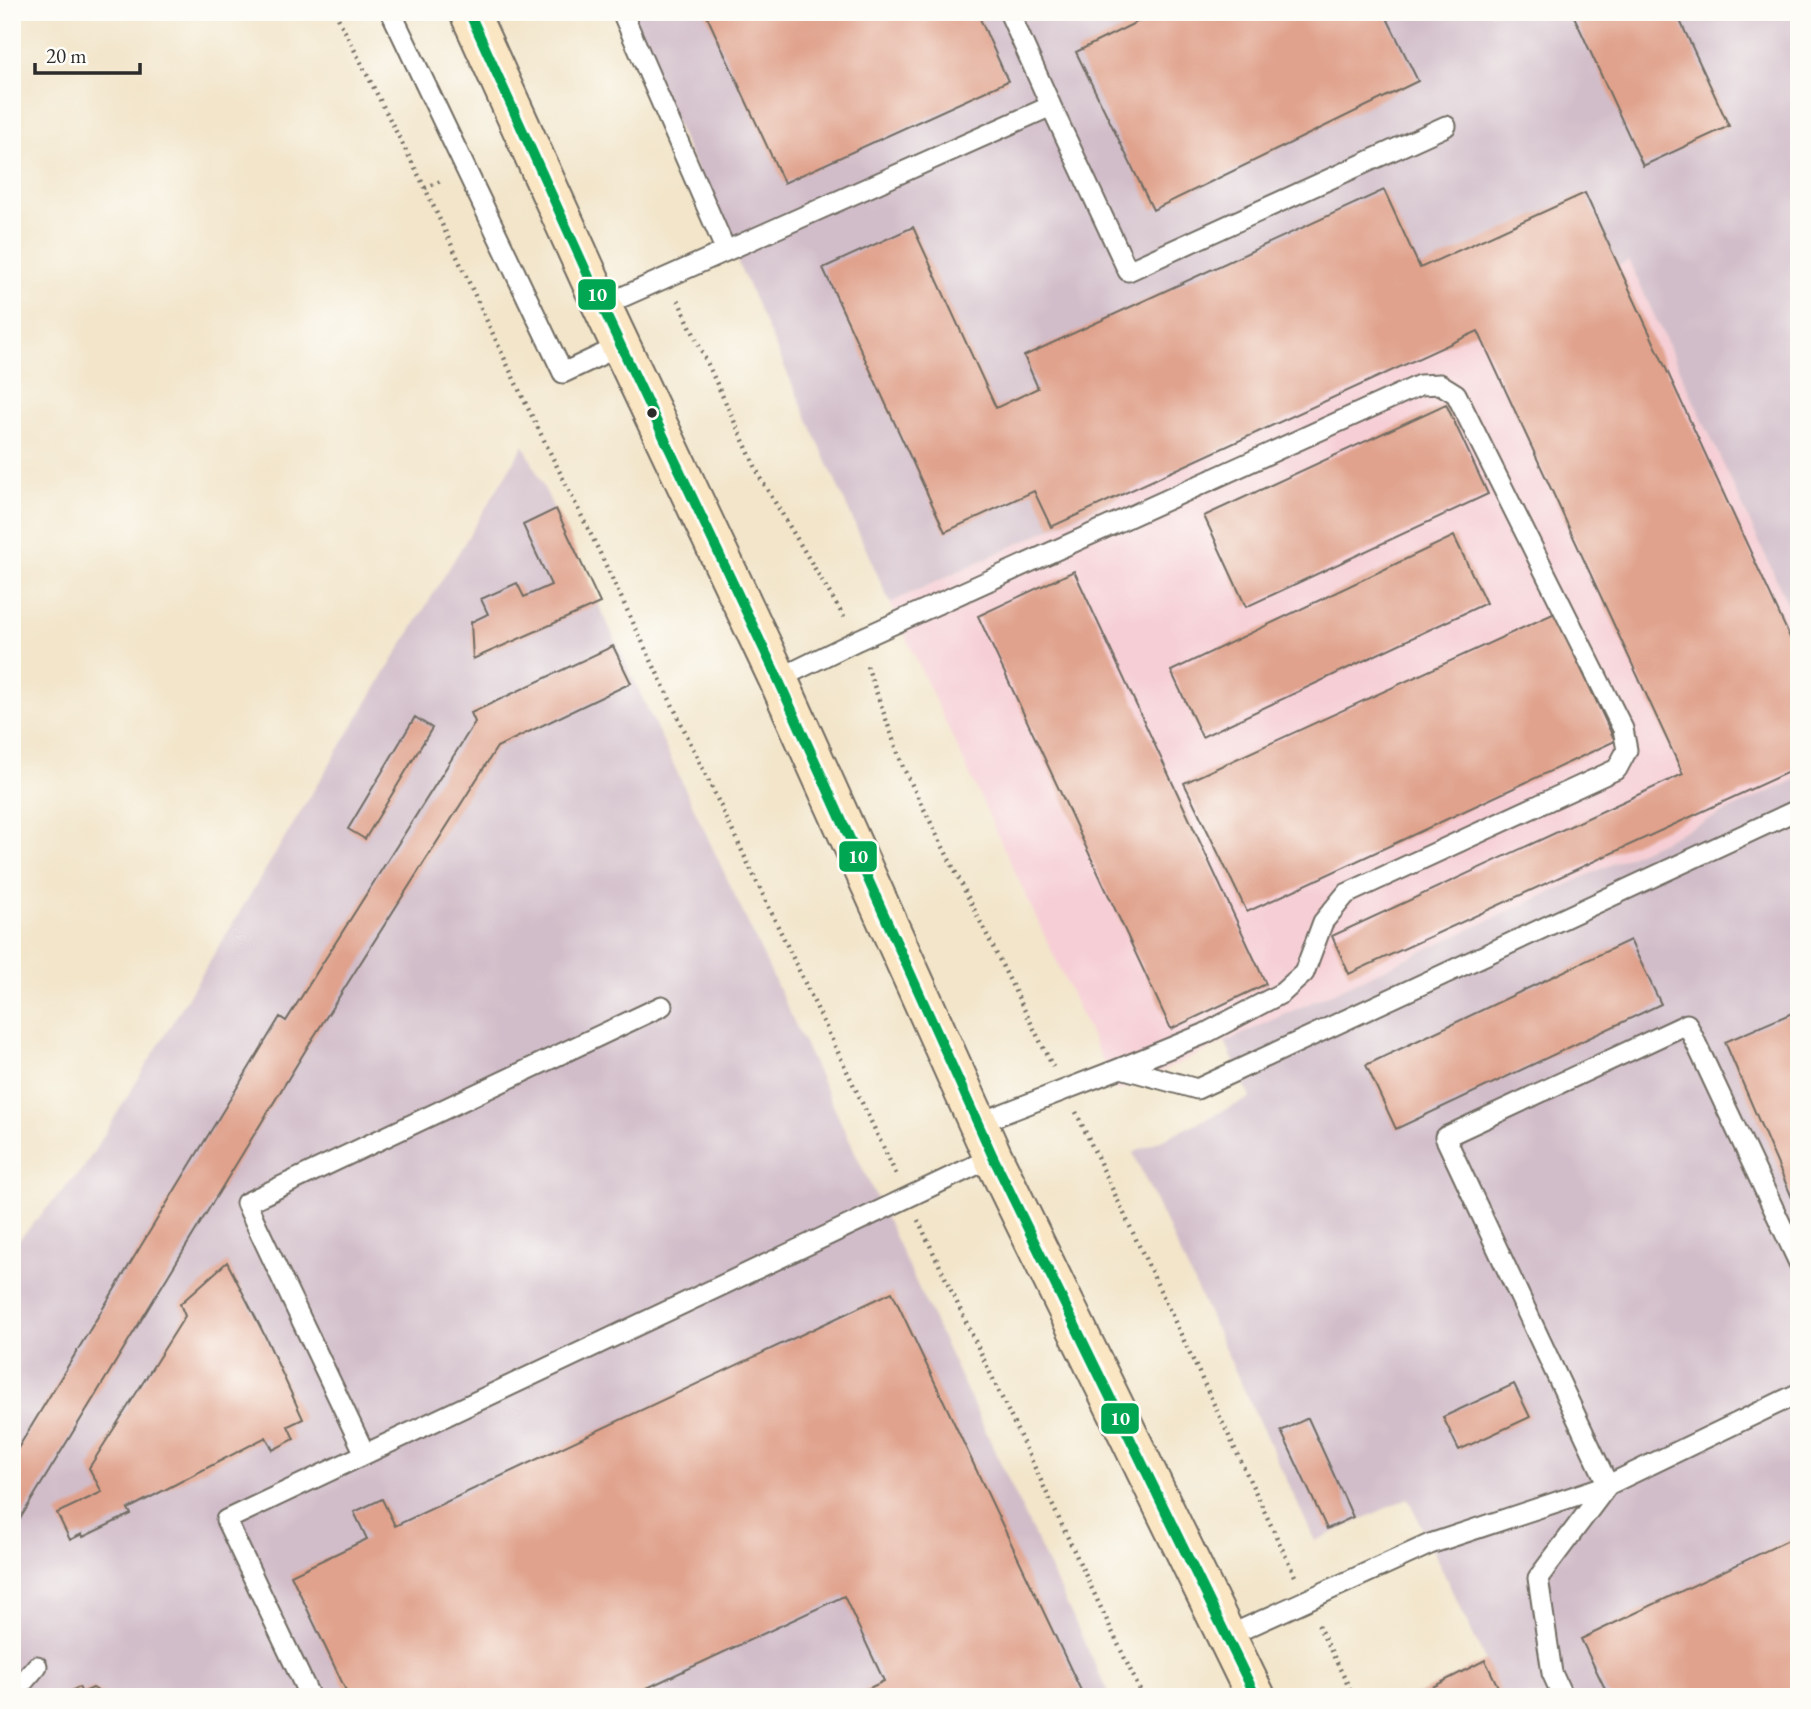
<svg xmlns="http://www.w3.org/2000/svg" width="1811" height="1709" font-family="'EB Garamond',serif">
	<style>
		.built { fill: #f6cfd6 }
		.industrial { fill: #d1bdc9 }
		.building { fill: #e0a28c }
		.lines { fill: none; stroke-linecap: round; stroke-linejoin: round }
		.lane-casing { stroke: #716c63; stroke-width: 23 }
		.secondary-casing { stroke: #716c63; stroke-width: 42 }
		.path { stroke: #716c63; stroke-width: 4.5; stroke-dasharray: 2 5; stroke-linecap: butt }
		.lane { stroke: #fff; stroke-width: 19 }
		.secondary { stroke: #fbe6c4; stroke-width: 38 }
		.bus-1-casing { stroke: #fdfcf7; stroke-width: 16 }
		.bus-1 { stroke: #00a651; stroke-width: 10 }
		.bus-dot { fill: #2b2b2b; stroke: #fdfcf7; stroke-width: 2.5 }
		.line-badge { stroke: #fdfcf7; stroke-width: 2.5 }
		.badge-label { font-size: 19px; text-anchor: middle; font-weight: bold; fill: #fff }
	</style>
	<rect width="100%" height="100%" fill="#fdfcf7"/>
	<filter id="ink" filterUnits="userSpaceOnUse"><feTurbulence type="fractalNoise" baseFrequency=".0143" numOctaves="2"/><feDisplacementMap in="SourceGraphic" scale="14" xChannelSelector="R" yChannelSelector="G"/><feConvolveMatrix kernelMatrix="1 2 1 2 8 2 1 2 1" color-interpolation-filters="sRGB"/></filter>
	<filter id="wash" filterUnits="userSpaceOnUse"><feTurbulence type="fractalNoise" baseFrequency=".00686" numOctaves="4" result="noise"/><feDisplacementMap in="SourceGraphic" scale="28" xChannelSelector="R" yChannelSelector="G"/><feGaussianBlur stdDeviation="1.57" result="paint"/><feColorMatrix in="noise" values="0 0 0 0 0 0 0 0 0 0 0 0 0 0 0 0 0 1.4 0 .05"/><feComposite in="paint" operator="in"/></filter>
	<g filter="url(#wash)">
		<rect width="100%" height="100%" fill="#f2e5ca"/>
		<!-- built -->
		<path class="built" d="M1629,261L1799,628V778L1117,1092L890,603Z"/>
		<!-- industrial -->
		<path class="industrial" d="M626,12H1799V628L1629,261L890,603Z
			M524,445L1110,1697H12V1247L85,1166Z
			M1799,778V1697H1413L1485,1660L1408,1498L1315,1541L1133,1153L1250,1098L1225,1042Z"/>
		<g id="blocks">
			<!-- building -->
			<path class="building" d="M705,12H977L1008,81L784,183Z
				M1157,12H1384L1418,81L1153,210L1076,52Z
				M1572,12H1676L1729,126L1643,166Z
				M1384,190L1420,268L1585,193L1799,657V767L1349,974L1332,936L1683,774L1478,331L1051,527L1034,491L945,532L823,268L913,227L996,408L1038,388L1024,356Z
				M1446,404L1488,494L1246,607L1204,516Z
				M556,509L600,603L473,659L471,622L488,614L481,599L517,583L524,597L551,585L523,525Z
				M1454,536L1486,603L1202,737L1171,671Z
				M1074,571L1266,984L1171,1029L978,616Z
				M1555,613L1615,741L1247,912L1184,783Z
				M613,646L631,683L497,747L313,1038L12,1532V1458L280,1017L286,1021L475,722L471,713Z
				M415,717L432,728L365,839L348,829Z
				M1630,940L1661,1004L1396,1129L1366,1065Z
				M1799,1010V1214L1725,1042Z
				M227,1262L266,1338L303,1419L288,1426L294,1439L273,1450L266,1437L128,1509L131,1514L83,1537L82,1534L70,1540L57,1513L102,1492L89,1468L185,1316L180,1304Z
				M892,1292L1084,1697H851L884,1681L844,1596L647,1688L652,1697H349L291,1575L367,1539L354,1512L382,1499L395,1526Z
				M1514,1384L1530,1417L1459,1450L1443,1417Z
				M1308,1418L1353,1517L1327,1529L1281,1431Z
				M1799,1535V1697H1609L1581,1639Z
				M1485,1660L1503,1697H1413Z
				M79,1687L82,1693L93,1688L107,1697H58Z"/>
		</g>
	</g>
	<g filter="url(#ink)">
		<use href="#blocks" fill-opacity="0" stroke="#716c63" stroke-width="2"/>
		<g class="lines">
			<!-- lane casing -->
			<g class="lane-casing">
				<path id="lane" d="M391,12L563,373L620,346
					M1009,12L1051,106
					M726,251L1051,106L1128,271L1446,126
					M602,306L726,251L622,12
					M778,679L858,640L1420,385L1440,384L1456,394L1623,729L1627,750L1617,769L1346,894L1323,922L1304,973L1282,993L1204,1034L1121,1068
					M979,1123L1121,1068L1197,1089L1799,809
					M365,1454L246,1203L662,1006
					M1228,1636L1430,1544L1608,1485L1445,1137L1687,1024L1799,1263
					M12,1695L37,1666
					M310,1697L226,1520L993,1157
					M1563,1697L1552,1673L1538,1578L1608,1485L1799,1393"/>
			</g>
			<!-- secondary casing -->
			<g class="secondary-casing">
				<path id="secondary" d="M469,12L602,306L778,679L993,1157L1256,1697"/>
			</g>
			<!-- path -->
			<path class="path" d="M335,12L425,188L520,392L598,549L896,1174
				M425,188L443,180
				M678,300L761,479L844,617
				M867,666L903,767L1053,1067
				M1076,1112L1295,1576
				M918,1220L1143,1697
				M1318,1625L1354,1697"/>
			<!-- lane -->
			<use href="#lane" class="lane"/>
			<!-- secondary -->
			<use href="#secondary" class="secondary"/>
			<!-- bus-1 casing -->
			<g class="bus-1-casing">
				<path id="bus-1" d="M469,12L602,306L778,679L993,1157L1256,1697"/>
			</g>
			<!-- bus-1 -->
			<use href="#bus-1" class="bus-1"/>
		</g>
	</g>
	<!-- markers -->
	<circle class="bus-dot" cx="652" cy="413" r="6"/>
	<g class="line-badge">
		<rect x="577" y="278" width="40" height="33" rx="7" fill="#00a651"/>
		<rect x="838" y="840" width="40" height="33" rx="7" fill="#00a651"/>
		<rect x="1100" y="1402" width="40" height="33" rx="7" fill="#00a651"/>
	</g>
	<g class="badge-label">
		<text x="597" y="301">10</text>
		<text x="858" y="863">10</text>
		<text x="1120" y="1425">10</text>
	</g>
	<!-- margin -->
	<rect width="1811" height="1709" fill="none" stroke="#fdfcf7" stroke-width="42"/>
	<!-- scale -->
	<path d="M35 63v10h105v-10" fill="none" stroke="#2b2b2b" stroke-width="3.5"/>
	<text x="46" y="63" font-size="21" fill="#2b2b2b" stroke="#fdfcf7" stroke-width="5" paint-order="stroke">20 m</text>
</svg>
